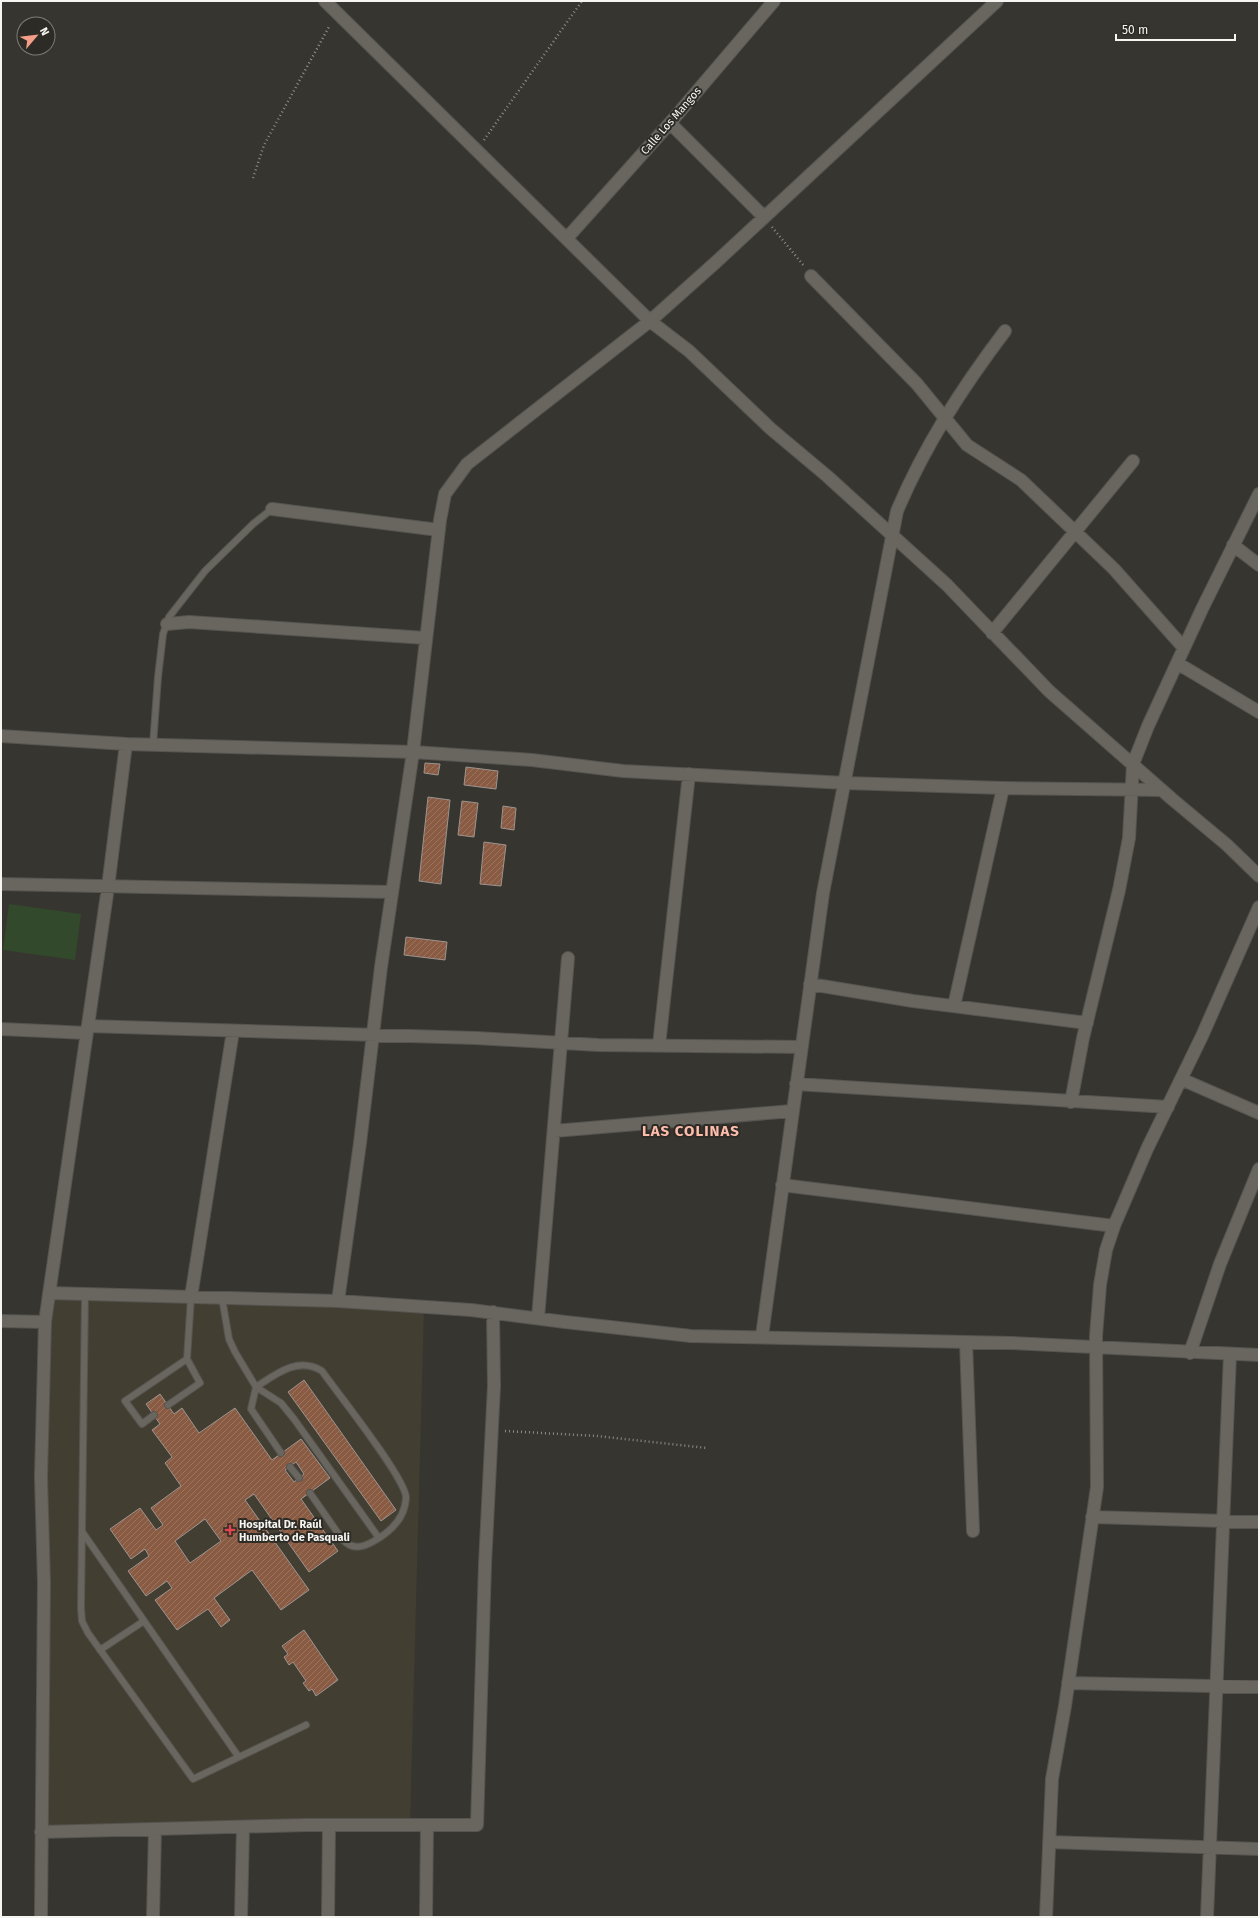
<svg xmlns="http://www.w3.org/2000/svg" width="1260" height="1918" font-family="'Fira Sans',sans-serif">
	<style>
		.built { fill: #423e32 }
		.grass { fill: #33492b }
		.building { fill: url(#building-hatch); stroke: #9c9491; fill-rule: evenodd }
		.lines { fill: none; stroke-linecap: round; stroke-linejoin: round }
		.lane-casing { stroke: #565450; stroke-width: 8 }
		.street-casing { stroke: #565450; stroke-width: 14 }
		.path { stroke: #8e8d88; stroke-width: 2.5; stroke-dasharray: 1 3; stroke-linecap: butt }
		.lane { stroke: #68665f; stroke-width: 6 }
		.street { stroke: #68665f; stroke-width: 12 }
		.health-dot { fill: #e0444e; stroke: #2d2b25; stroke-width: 1.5 }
		.labels { text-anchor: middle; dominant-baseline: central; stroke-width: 4; stroke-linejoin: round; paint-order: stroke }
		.street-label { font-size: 11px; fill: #f6f5f1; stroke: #2d2b25 }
		.poi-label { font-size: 11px; font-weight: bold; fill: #f6f5f1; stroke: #2d2b25; text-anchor: start }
		.district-label { font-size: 15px; font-weight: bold; letter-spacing: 1px; fill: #febcac; stroke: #2d2b25 }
	</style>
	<defs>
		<pattern id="building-hatch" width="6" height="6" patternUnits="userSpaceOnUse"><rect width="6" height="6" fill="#8a5b43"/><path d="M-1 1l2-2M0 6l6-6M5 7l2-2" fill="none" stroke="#9b735f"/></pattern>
	</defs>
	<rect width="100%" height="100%" fill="#37352f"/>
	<!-- built -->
	<path class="built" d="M49,1293L424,1307L410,1825L41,1832Z"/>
	<!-- grass -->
	<path class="grass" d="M9,904L81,914L75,960L3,950Z"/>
	<!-- building -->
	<path class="building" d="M425,763L440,764L438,775L424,773Z
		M466,767L498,771L496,789L464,785Z
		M428,797L450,800L441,884L419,881Z
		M462,801L478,803L474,837L458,835Z
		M503,806L516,808L514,830L501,828Z
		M484,842L506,845L501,886L480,884Z
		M406,937L447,942L445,960L404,955Z
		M304,1380L396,1510L381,1521L288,1392Z
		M160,1394L174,1414L182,1408L199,1433L235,1408L272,1460L301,1439L330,1478L301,1499L338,1551L309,1572L254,1494L245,1500L309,1590L281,1610L252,1570L214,1598L230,1620L221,1627L208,1609L177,1630L155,1600L172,1588L167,1581L146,1596L128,1571L149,1556L145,1549L131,1559L110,1529L140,1508L156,1530L163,1525L151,1508L181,1486L165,1463L172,1457L152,1430L160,1424L146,1404ZM296,1462L304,1474L294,1482L285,1470ZM205,1519L221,1541L190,1563L175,1541Z
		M304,1630L338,1680L316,1696L312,1689L309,1691L303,1683L306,1681L293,1662L289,1665L284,1657L288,1654L282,1646Z"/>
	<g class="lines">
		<!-- lane casing -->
		<g class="lane-casing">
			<path id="lane" d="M153,745L158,677L163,634L169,617L205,571L253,524L272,509
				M85,1294L81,1608L82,1621L88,1633L193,1779L306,1725
				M222,1298L229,1339L235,1352L256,1387L281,1403L294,1419L379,1538
				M168,1405L200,1383L187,1359L191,1297
				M154,1415L142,1424L125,1401L187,1359
				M281,1453L251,1409L256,1387C276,1374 298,1356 322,1371C336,1391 407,1480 406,1498C405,1518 390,1532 374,1541C362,1548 352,1550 342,1539L310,1493
				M290,1467L299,1478
				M83,1533L238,1756
				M100,1650L144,1621"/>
		</g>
		<!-- street casing -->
		<g class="street-casing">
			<path id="street" d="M325,1L650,321L689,351L771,429L827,476L947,585L1049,691L1172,799L1227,845L1259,876
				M670,123L764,217
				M567,238L670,123L774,1
				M811,276L917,384L967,445L1021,480L1114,569L1184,648
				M272,509L439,530
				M1233,545L1259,565
				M167,624L189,622L426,638
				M992,633L1133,461
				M1177,663L1259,712
				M1,736L126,744L413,752L532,760L623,771L845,783L1003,788L1162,790
				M1,884L392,892
				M810,984L913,1001L1087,1023
				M954,1006L1003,788
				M88,1026L476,1038L598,1045L801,1047
				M1,1029L87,1033
				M659,1045L689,774
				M1181,1079L1259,1113
				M796,1084L1168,1107
				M1071,1102L1083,1038L1119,890L1129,838L1133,764L1148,726L1202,609L1259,494
				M554,1131L792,1111
				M782,1185L1114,1226
				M49,1293L338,1301L471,1310L565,1322L691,1336L1012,1343L1259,1355
				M191,1297L233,1031
				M338,1301L360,1143L381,967L413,752L440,520L445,494L467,464L650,321L715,263L997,1
				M538,1318L568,958
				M1,1321L45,1322
				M762,1336L823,893L897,511C925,445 962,388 1005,331
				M966,1342L973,1531
				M1190,1353L1220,1264L1259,1169
				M1092,1517L1259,1522
				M1068,1683L1259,1687
				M41,1832L306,1825H477L485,1564L494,1386L493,1312
				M1049,1842L1259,1849
				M41,1917L44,1583L41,1477L45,1322L108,887L126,744
				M153,1917L155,1829
				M241,1917L243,1827
				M328,1917L329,1825
				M426,1917L427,1825
				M1046,1917L1052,1779L1065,1706L1097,1487L1096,1336L1100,1285L1106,1250L1114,1226L1147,1149L1202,1036L1259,907
				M1207,1917L1230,1354"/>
		</g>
		<!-- path -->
		<path class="path" d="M484,140L582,1
			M253,178L264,145L330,25
			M772,227L804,266
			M505,1431L597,1436L707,1448"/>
		<!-- lane -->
		<use href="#lane" class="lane"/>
		<!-- street -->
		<use href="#street" class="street"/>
	</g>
	<!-- markers -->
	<path class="health-dot" d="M228 1524h4v4h4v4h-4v4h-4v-4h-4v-4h4z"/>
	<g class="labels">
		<!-- street labels -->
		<g class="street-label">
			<text transform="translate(671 121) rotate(-49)">Calle Los Mangos</text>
		</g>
		<!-- poi labels -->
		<g class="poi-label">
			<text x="239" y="1524">Hospital Dr. Raúl<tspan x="239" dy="13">Humberto de Pasquali</tspan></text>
		</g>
		<!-- district labels -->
		<g class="district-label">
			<text x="691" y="1131">LAS COLINAS</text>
		</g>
	</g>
	<!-- border -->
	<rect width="1260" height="1918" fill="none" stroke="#f6f5f1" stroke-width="4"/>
	<!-- north arrow -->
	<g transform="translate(36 36) rotate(62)"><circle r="19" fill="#2d2b25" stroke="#7d7c77"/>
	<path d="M0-3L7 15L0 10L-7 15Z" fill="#f49e89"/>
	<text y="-6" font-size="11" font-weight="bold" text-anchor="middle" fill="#f6f5f1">N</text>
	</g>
	<!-- scale -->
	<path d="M1116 34v6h119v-6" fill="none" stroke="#f6f5f1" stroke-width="2"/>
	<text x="1122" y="34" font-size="12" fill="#f6f5f1" stroke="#2d2b25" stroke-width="3" paint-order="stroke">50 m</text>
</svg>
